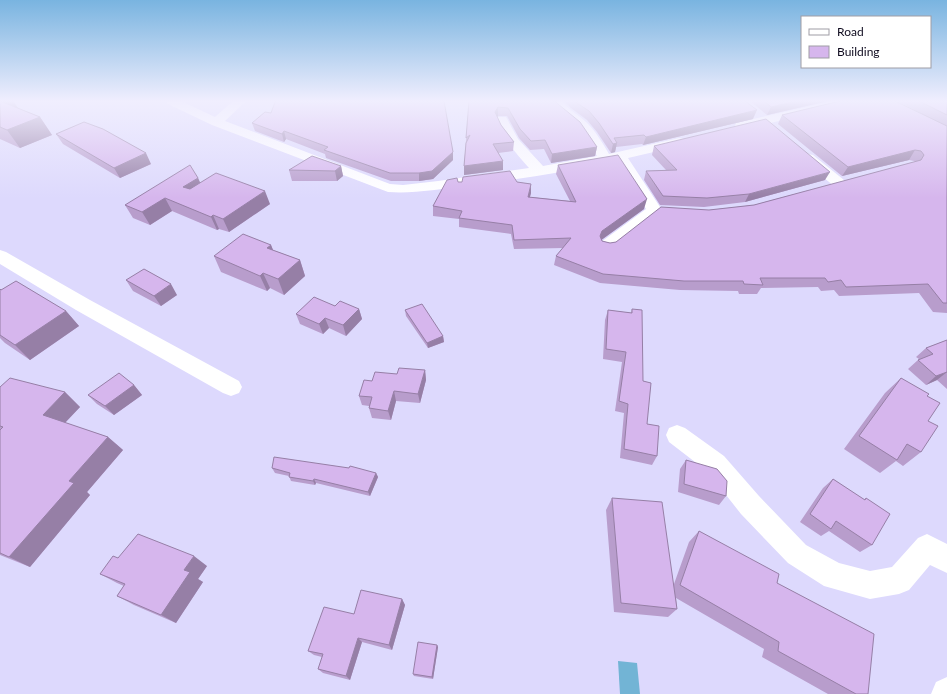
<svg xmlns="http://www.w3.org/2000/svg" width="947" height="694" font-family="Lato,sans-serif">
	<style>
		.water { fill: #72b4d5 }
		.lines { fill: none; stroke-linecap: round; stroke-linejoin: round }
		.minor { fill: #fff; fill-rule: evenodd }
		.wall { fill: #b89dcc }
		.shaded-wall { fill: #967fa6 }
		.building { fill: #d6b6ed; stroke: #967fa6 }
	</style>
	<rect width="100%" height="100%" fill="#ddd9fd"/>
	<!-- water -->
	<path class="water" d="M618,661L637,663L640,694H620Z"/>
	<g class="lines">
		<!-- minor -->
		<path class="minor" d="M166,101H181L215,117L233,101H246L225,121L390,184L403,185L438,181L529,168C516,153 503,139 496,120L498,117H506L518,139L543,166L597,156L580,130L558,112L550,101H562C568,109 577,114 585,121C595,130 602,142 609,154L679,138L684,139L686,142L684,145L628,158L662,210L613,250L607,251L601,250L599,246L601,242L646,209L616,161C566,172 515,180 464,186C439,189 413,194 388,192L212,125L168,104Z
			M832,101H852L850,104L741,130L736,129L735,126L736,123Z
			M808,154L813,155L844,180L846,183L844,186L839,187L834,186L803,161L801,158L803,155Z
			M0,250L6,252L90,300L239,381L242,387L239,393L231,396L223,393L76,310L0,264Z
			M677,425L685,428L724,456L759,496L806,545L839,563L870,571L892,567L918,538L927,534L947,544V573L930,565L909,590L899,594L870,599L824,586L788,563L741,514L708,472L669,442L666,435L669,428Z
			M947,677V694H931L936,682Z"/>
	</g>
	<!-- wall -->
	<path class="wall" d="M0,101H13L18,108L40,117L52,135L20,148L0,139Z
		M469,101L558,104L597,147L595,156L551,163L544,149L530,150L519,138L507,116H498L497,117L501,125L514,142L513,151L498,153L503,170L464,175V166Z
		M564,101H745L753,119L643,145L642,144L616,147L615,152L611,153L597,132L587,120L571,108Z
		M750,101H828L767,115Z
		M897,101H947V313L933,312L919,293L839,296L834,290L821,291L818,287L761,288L757,294H739L738,291L680,290L600,283L554,265L556,256L563,248L514,249L511,234L459,227V219L433,216V206L458,182H517L531,184V193L530,197L570,201L556,174L558,165L644,209L601,240L602,241L610,243L616,242L709,210L754,205L915,162L914,161L909,160L842,176L778,124L782,115L928,117Z
		M271,113L453,160L433,179L419,181H391L326,158L325,154L286,139L284,142L255,131L252,123Z
		M56,134L151,164L120,178L63,144Z
		M654,146L825,180L745,202L704,207L660,205L644,180L646,171L666,170L652,155Z
		M341,166L343,176L337,181H292L289,170Z
		M198,178L200,183L270,204L229,232L219,229L217,230L172,211L150,225L133,218L125,205Z
		M271,245L273,250L300,260L305,276L284,295L270,288L267,291L221,272L214,256Z
		M126,280L177,295L161,306L133,291Z
		M0,289L66,311L79,326L30,360L5,343L0,338Z
		M335,306L359,309L362,319L346,336L329,328L323,334L300,324L296,314Z
		M632,309L643,381L647,424L657,456L652,465L620,458L624,413L615,411L622,362L603,359L605,320L608,310L631,313Z
		M405,310L443,336L444,342L428,348L406,316Z
		M947,340V389L937,380L926,385L908,369L918,360L919,359L916,357L926,348Z
		M425,370L426,380L420,403L396,401L391,420L372,418L369,408V406L362,405L359,396L372,381L397,374Z
		M901,378L927,396L928,421L921,452L903,466L896,461L880,473L844,449L885,393Z
		M134,385L142,395L114,415L97,404L88,395Z
		M0,387L65,392L80,407L65,423L108,437L123,450L87,492L90,495L30,567L0,555Z
		M686,460L726,496L719,505L678,492L680,469Z
		M272,468L376,473L378,477L370,496L316,483L315,485L291,481L289,476L275,473Z
		M833,479L864,500L866,498L872,545L860,552L829,531L821,536L800,522L823,488Z
		M612,498L674,584L689,542L699,531L777,583L868,694H828L762,657L764,649L676,598L677,609L668,617L614,612L606,510Z
		M118,558L207,566L198,579L203,582L176,623L134,605L117,596L124,586L117,583L100,574Z
		M402,599L405,605L392,650L362,642L350,680L323,673L318,669L322,657L314,655L308,651L354,614Z
		M437,645L438,647L433,679L414,676L413,674Z"/>
	<!-- shaded-wall -->
	<path class="shaded-wall" d="M0,101H13L18,108L3,114Z
		M797,101H828L767,115L771,107Z
		M498,107V116L495,121V112Z
		M757,110L753,119L643,145L646,137Z
		M40,117L52,135L20,148L7,130Z
		M284,131L286,139L284,142L282,134Z
		M617,143L615,152L611,153L613,144Z
		M597,147L595,156L551,163L552,154Z
		M915,150L909,160L842,176L848,167Z
		M453,152V160L433,179L419,181V173Z
		M146,153L151,164L120,178L114,168Z
		M503,161V170L464,175V166Z
		M341,166L343,176L337,181L335,171Z
		M830,172L825,180L745,202L749,194Z
		M198,178L204,191L190,200L183,187Z
		M531,184V193L527,206L528,197Z
		M265,191L270,204L229,232L223,219Z
		M165,198L172,211L150,225L142,212Z
		M647,199L644,209L600,241V236L602,231Z
		M213,215L219,229L217,230L211,217Z
		M271,245L277,260L267,248Z
		M300,260L305,276L284,295L278,279Z
		M263,273L270,288L267,291L260,276Z
		M171,284L177,295L161,306L154,296Z
		M359,309L362,319L346,336L343,325Z
		M66,311L79,326L30,360L15,345Z
		M325,318L329,328L323,334L319,324Z
		M443,336L444,342L428,348L427,343Z
		M425,370L426,380L420,403L418,394Z
		M947,372L937,380L926,385L936,376Z
		M134,385L142,395L114,415L105,406Z
		M394,391L396,401L391,420L388,411Z
		M65,392L80,407L59,429L43,415Z
		M108,437L123,450L87,492L90,495L30,567L9,557L69,481Z
		M376,473L378,477L370,496L368,492Z
		M314,479L316,483L315,485L313,481Z
		M194,556L207,566L198,579L203,582L176,623L161,615L184,570Z
		M402,599L405,605L392,650L389,645Z
		M358,638L362,642L350,680L346,676Z
		M437,645L438,647L433,679L432,677Z"/>
	<!-- building -->
	<path class="building" d="M0,101L40,117L7,130L0,127Z
		M277,101H444L453,152L432,171L419,173H390L324,150L328,147L284,131L282,134L252,123L265,112L271,113L275,102Z
		M469,101H555L558,104L580,122L597,147L552,154L545,140L531,141L520,129L508,108L498,107L495,112L501,125L514,142L493,144L503,161L464,166L466,143L470,135L466,138Z
		M574,101H745L757,110L646,137L644,135L614,138L617,143L613,144L599,123L589,111Z
		M764,101H797L771,107Z
		M840,101H895L947,126V303H943L928,284L846,287L841,280L828,282L825,278H760L763,285L744,284L743,281H684L603,274L556,256L571,238L514,240L512,225L459,218L462,211L433,206L447,180L457,178L458,182H462L463,177L510,171L517,182L531,184L528,197L576,202L558,165L618,155L647,199L602,231L600,236L602,241L610,243L616,242L661,207L709,210L754,205L921,160L924,155L921,151L915,150L848,167L782,115Z
		M919,101H947V115Z
		M766,119L830,172L749,194L707,198L663,196L646,171L677,170L654,146Z
		M84,122L103,129L146,153L114,168L56,134Z
		M312,156L341,166L335,171L289,170Z
		M190,165L198,178L183,187L190,189L216,173L265,191L223,219L213,215L211,217L165,198L142,212L125,205Z
		M243,234L271,245L267,248L300,260L278,279L263,273L260,276L214,256Z
		M144,269L171,284L154,296L126,280Z
		M16,281L66,311L15,345L0,335V289L1,290Z
		M314,297L335,306L340,301L359,309L343,325L325,318L319,324L296,314Z
		M422,304L443,336L427,343L405,310Z
		M632,309L642,310L643,381L651,383L647,424L659,426L657,456L624,449L628,404L619,401L626,352L606,349L608,310L632,313Z
		M947,340V372L936,376L918,360L933,354L926,348Z
		M399,368L425,370L418,394L394,391L388,411L369,408L372,397L359,396L364,380L372,381L375,372L397,374Z
		M119,373L134,385L105,406L88,395Z
		M10,378L65,392L43,415L108,437L69,481L74,483L9,557L0,553V430L3,427L0,426V387Z
		M901,378L929,394L927,396L940,403L928,421L938,426L921,452L907,444L897,460L859,436Z
		M274,457L349,468L350,466L376,473L368,492L314,479L313,481L289,477L290,473L272,468Z
		M686,460L717,469L727,481L726,496L684,484Z
		M833,479L865,500L866,498L890,514L872,545L836,521L831,529L810,514Z
		M612,498L662,502L677,609L621,603Z
		M699,531L779,574L777,583L874,634L868,694H856L778,651L779,642L680,585Z
		M138,534L194,556L184,570L190,572L161,615L117,596L125,584L100,574L113,556L118,558Z
		M361,590L402,599L389,645L358,638L346,676L318,669L323,654L308,651L324,607L354,614Z
		M418,642L437,645L432,677L413,674Z"/>
	<!-- sky -->
	<linearGradient id="sky" x2="0" y2="1"><stop stop-color="#79b4e0"/><stop offset="0.51" stop-color="#f0eefe"/><stop offset="1" stop-color="#f0eefe" stop-opacity="0"/></linearGradient>
	<rect width="947" height="198" fill="url(#sky)"/>
	<!-- legend -->
	<rect x="801" y="16" width="130" height="52" fill="#ffffff" stroke="#9f9da5"/>
	<rect x="809" y="29" width="20" height="6" fill="#ffffff" stroke="#9f9da5"/>
	<text x="837" y="36" font-size="12" fill="#0f0b1f">Road</text>
	<rect x="809" y="46" width="20" height="12" fill="#d6b6ed" stroke="#9f9da5"/>
	<text x="837" y="56" font-size="12" fill="#0f0b1f">Building</text>
</svg>
